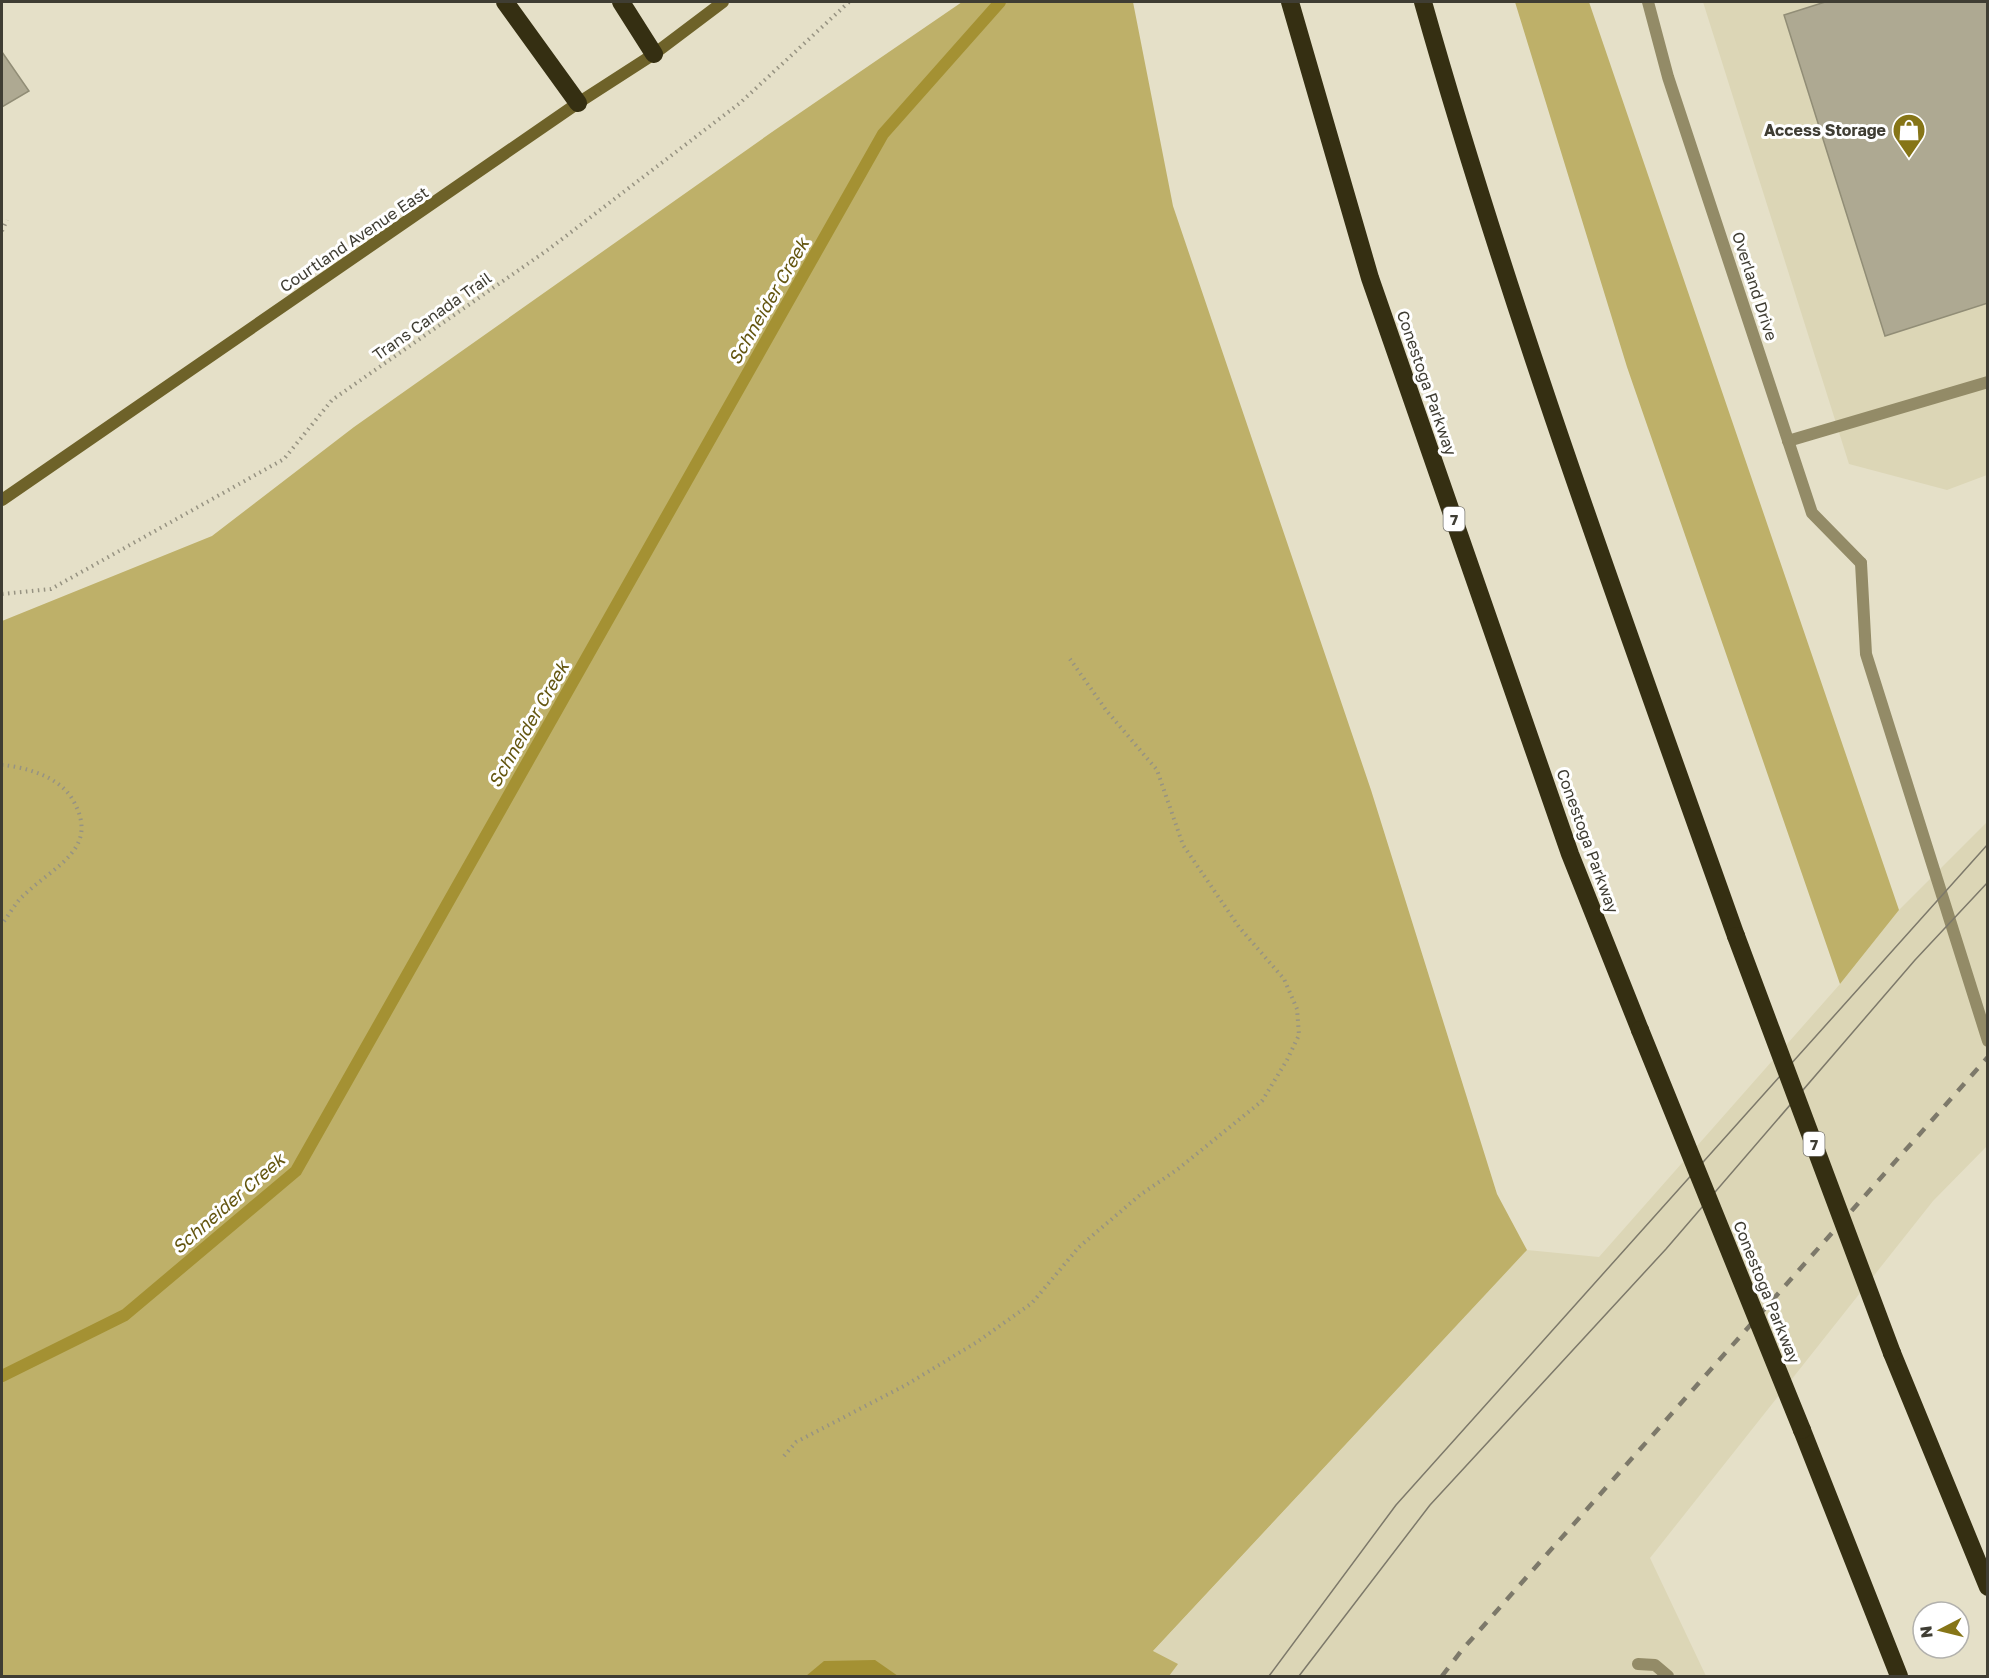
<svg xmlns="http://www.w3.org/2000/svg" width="1989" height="1678" font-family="'Golos Text',sans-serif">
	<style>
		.built { fill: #dcd6b6 }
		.green { fill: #beb069 }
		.water { fill: #a49133 }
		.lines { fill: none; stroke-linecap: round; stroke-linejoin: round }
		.stream { stroke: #a49133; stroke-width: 12 }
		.building { fill: #aea992; stroke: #918d76; stroke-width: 1.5 }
		.path { stroke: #979382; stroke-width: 4; stroke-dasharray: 1.5 4.5; stroke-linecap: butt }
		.service { stroke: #938b67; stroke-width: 12 }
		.minor { stroke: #938b67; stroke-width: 12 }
		.secondary { stroke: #6e6229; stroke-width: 12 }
		.motorway { stroke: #352f12; stroke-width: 18 }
		.tram { stroke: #7d796a; stroke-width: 1.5 }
		.rail { stroke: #7d796a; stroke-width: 4.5; stroke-dasharray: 10 10; stroke-linecap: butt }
		.motorway-bridge { stroke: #352f12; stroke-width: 18 }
		.labels { text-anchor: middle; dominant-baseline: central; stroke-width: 6; stroke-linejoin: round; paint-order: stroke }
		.shield { fill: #fff; stroke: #797770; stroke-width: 1.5 }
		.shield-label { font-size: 15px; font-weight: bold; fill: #3f3d33 }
		.poi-label { font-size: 16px; font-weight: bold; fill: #3f3d33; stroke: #fff; text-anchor: end }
		.street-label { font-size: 16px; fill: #3f3d33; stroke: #fff }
		.water-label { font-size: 18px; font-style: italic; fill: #645610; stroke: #fff }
	</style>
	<rect width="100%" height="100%" fill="#e5e0c8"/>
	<!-- built -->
	<path class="built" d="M1703,2H1987V475L1947,490L1849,464Z
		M1987,822V1146L1933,1201L1650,1558L1706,1676H1130L1527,1250L1599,1257L1840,984L1899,910Z"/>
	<!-- green -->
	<path class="green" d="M962,2H1133L1173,206L1371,790L1497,1194L1527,1250L1153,1651L1178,1664L1169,1676H2V621L212,536L354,427L772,132Z
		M1515,2H1589L1899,910L1840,984L1627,367Z"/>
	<!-- water -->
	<path class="water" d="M875,1660L898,1676H806L824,1661Z"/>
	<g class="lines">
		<!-- stream -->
		<path class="stream" d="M2,1376L125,1315L296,1171L883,134L1000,2"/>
	</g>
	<!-- building -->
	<path class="building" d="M1825,2H1988V303L1885,336L1784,15Z
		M2,52L29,91L2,107Z"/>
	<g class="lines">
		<!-- path -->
		<path class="path" d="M2,231L7,220
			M2,594L51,589L284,459L332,400L549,249L740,103L849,2
			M2,765C25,767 57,776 71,797C103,848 55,865 24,895C15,903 9,915 2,924
			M784,1456L796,1442L906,1385L977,1342L1032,1303L1079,1247L1140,1195L1178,1169L1262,1101L1287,1060L1299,1035L1297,1009L1284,979L1239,927L1183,845L1157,770L1106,710L1070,659"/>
		<!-- service -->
		<path class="service" d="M1788,441L1988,382
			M1861,563L1866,654L1988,1041
			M1638,1664L1655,1665L1668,1676"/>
		<!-- minor -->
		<path class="minor" d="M1648,2L1668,77L1812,513L1861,563"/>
		<!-- secondary -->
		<path class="secondary" d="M2,500L578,103L654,54L723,2"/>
		<!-- motorway -->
		<path class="motorway" d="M505,2L578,103
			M621,2L654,54
			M1290,2L1370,278L1570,854L1640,1030
			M1423,2C1512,317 1626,626 1736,936
			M1892,1353L1988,1587
			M1802,1430L1899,1676"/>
		<!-- tram -->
		<path class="tram" d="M1269,1676L1396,1505L1988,844
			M1299,1676L1430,1505L1666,1249L1915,960L1988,882"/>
		<!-- rail -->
		<path class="rail" d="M1442,1676L1462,1650L1988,1057"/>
		<!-- motorway-bridge -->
		<path class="motorway-bridge" d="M1736,936L1892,1353
			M1640,1030L1802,1430"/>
	</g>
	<!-- icons -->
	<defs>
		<g id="shop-pin" transform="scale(1.725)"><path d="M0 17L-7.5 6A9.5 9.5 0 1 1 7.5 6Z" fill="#867517" stroke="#fff"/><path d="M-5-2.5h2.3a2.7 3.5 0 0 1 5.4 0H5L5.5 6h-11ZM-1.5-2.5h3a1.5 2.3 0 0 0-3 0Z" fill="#fff"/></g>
	</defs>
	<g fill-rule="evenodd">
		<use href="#shop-pin" x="1909" y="130"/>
	</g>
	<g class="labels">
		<!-- shield labels -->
		<g class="shield">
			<rect x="1443.5" y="507" width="21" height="24" rx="4.5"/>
			<rect x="1803.5" y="1132" width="21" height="24" rx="4.5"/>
		</g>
		<g class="shield-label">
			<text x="1454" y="519">7</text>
			<text x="1814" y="1144">7</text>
		</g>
		<!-- poi labels -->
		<g class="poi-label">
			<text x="1886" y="130">Access Storage</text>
		</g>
		<!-- street labels -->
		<g class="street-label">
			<text transform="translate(354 239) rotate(-34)">Courtland Avenue East</text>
			<text transform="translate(1755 286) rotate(72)">Overland Drive</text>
			<text transform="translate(432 316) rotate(-35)">Trans Canada Trail</text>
			<text transform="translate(1427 383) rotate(71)">Conestoga Parkway</text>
			<text transform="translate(1588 841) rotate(70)">Conestoga Parkway</text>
			<text transform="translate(1767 1292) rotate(68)">Conestoga Parkway</text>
		</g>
		<!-- water labels -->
		<g class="water-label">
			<text transform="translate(768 301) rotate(-60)">Schneider Creek</text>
			<text transform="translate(528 724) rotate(-60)">Schneider Creek</text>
			<text transform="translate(228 1203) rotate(-41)">Schneider Creek</text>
		</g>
	</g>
	<!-- border -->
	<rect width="1989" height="1678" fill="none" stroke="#3f3d33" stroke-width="6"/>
	<!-- north arrow -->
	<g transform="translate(1941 1630) rotate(263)"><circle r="28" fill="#ffffff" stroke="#b2b1ad" stroke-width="1.5"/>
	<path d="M0-4.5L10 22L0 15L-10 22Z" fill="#867517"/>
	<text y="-9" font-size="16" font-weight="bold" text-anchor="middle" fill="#3f3d33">N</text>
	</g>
</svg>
